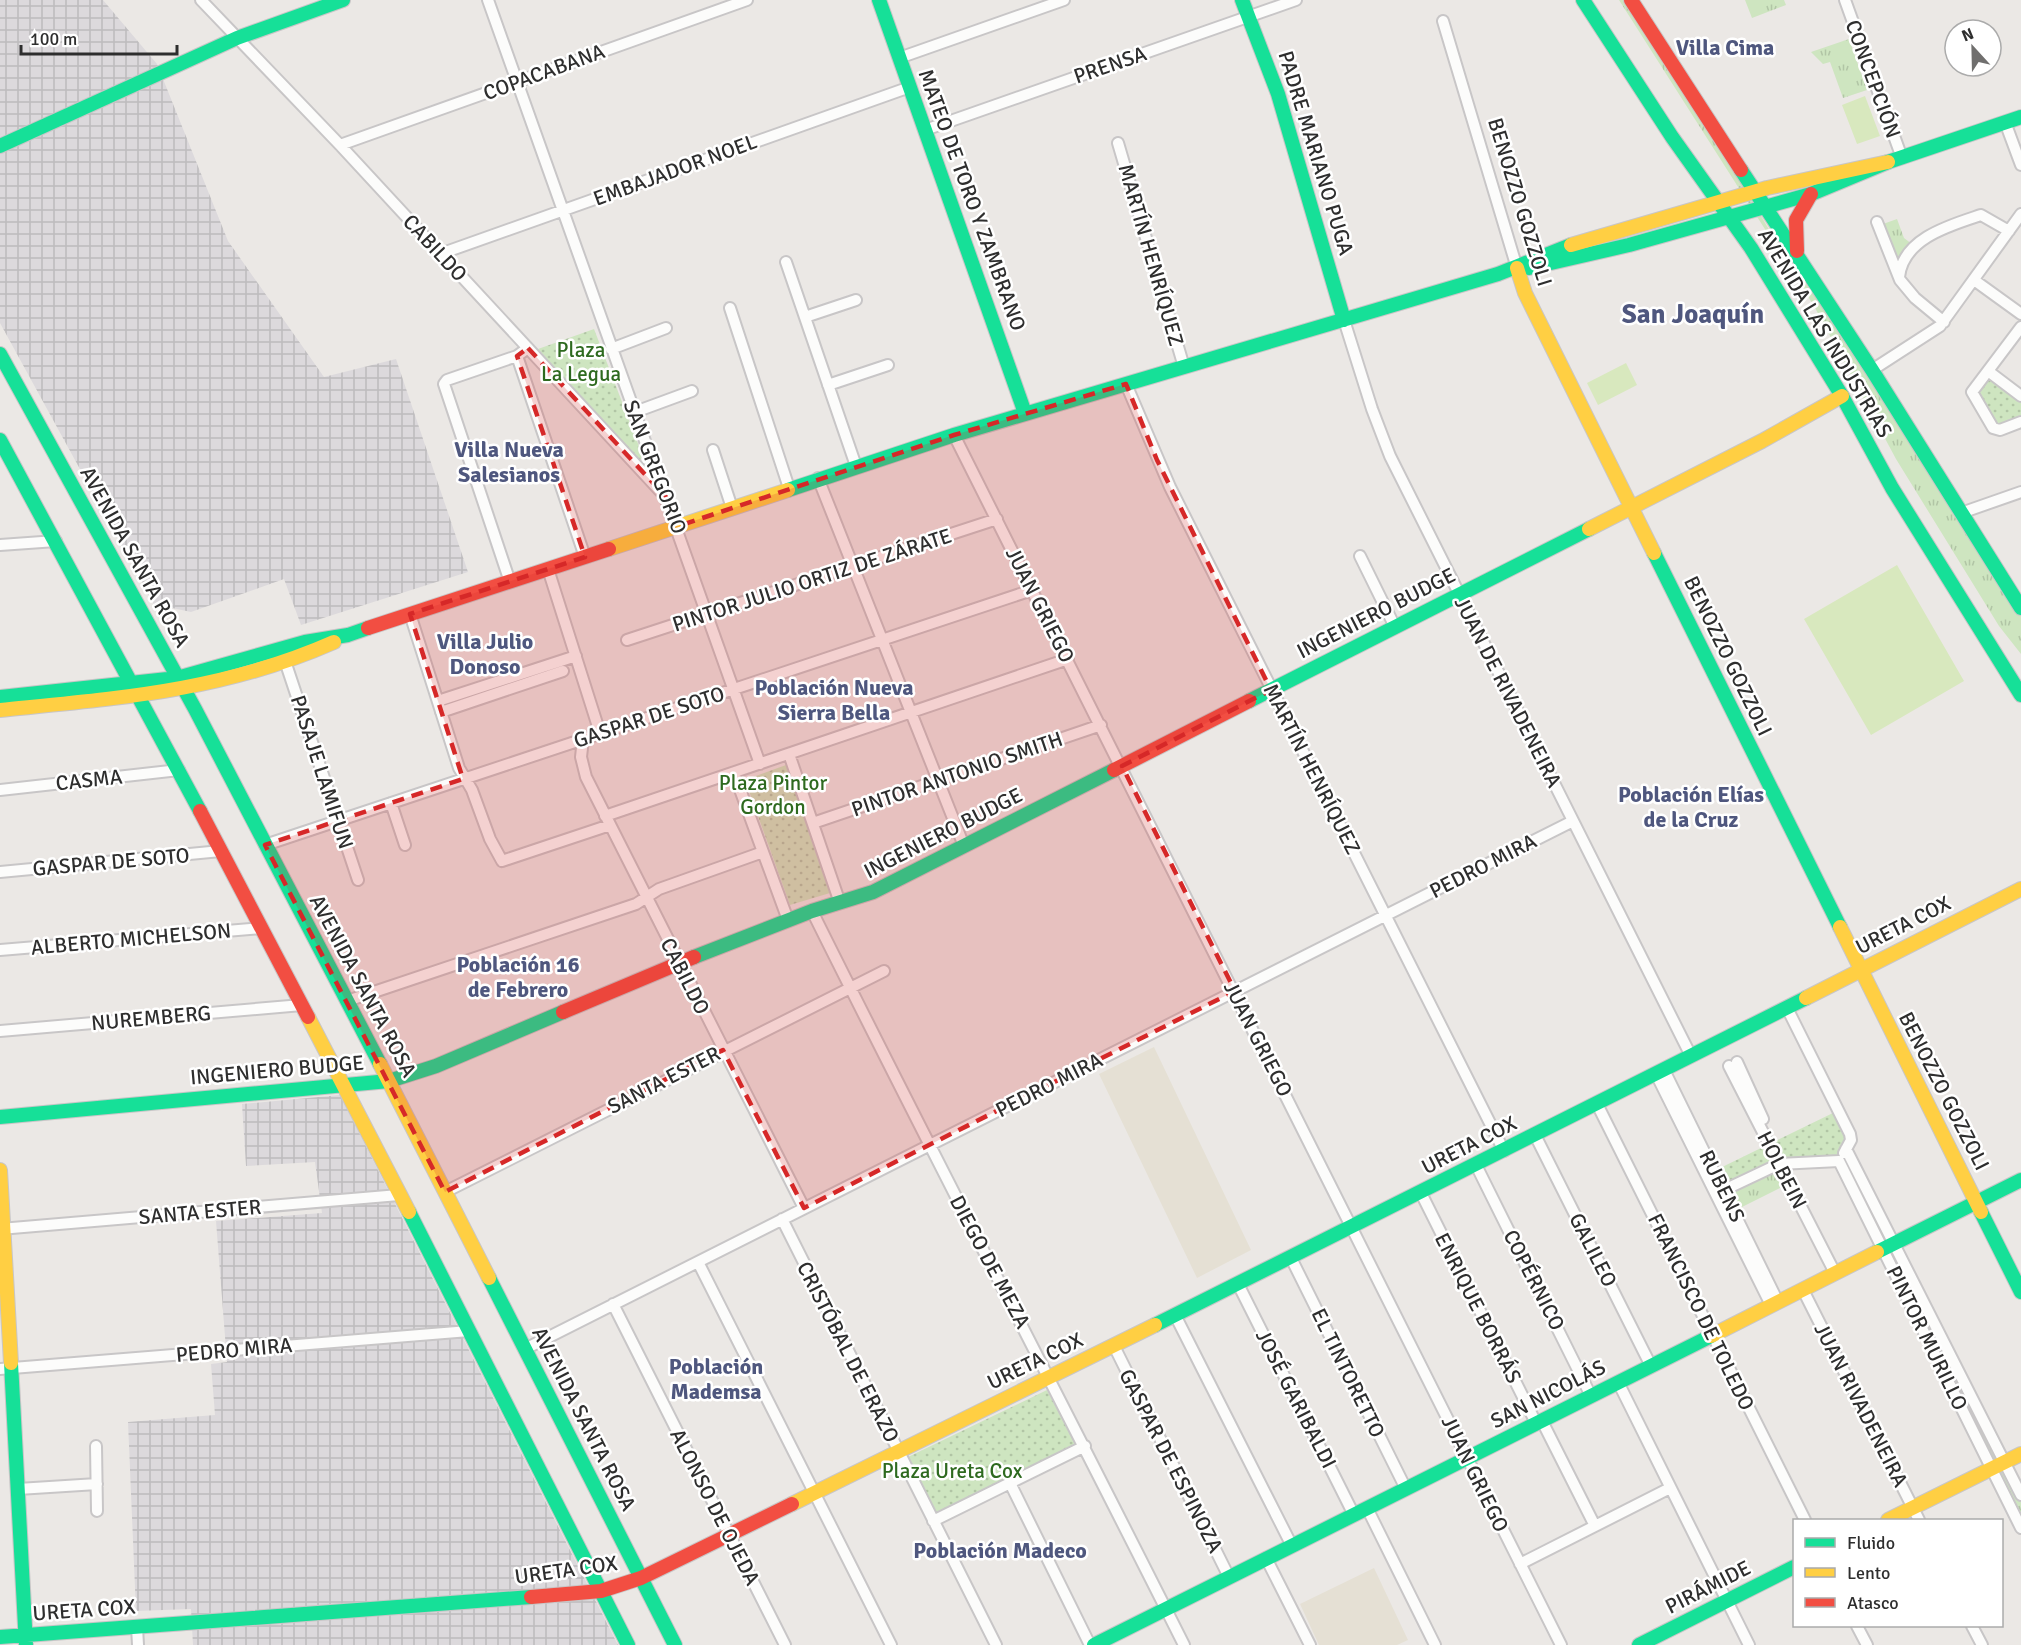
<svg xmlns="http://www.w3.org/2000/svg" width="2021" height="1645" font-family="Signika,sans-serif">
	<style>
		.industrial { fill: url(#industrial-grid) }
		.education { fill: #e5e0d4 }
		.grass { fill: url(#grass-tufts) }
		.park { fill: url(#park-dots) }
		.pitch { fill: #d8e8be }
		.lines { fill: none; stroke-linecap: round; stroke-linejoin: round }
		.street-casing { stroke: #c8c6c7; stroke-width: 14 }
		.fast-casing { stroke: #c8c6c7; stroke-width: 16 }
		.slow-casing { stroke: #c8c6c7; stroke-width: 16 }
		.jam-casing { stroke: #c8c6c7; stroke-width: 16 }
		.street { stroke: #fcfcfb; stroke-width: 10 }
		.fast { stroke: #16e098; stroke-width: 14 }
		.slow { stroke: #ffcf43; stroke-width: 14 }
		.jam { stroke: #f24e42; stroke-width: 14 }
		.marked { fill: #d62828; fill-opacity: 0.2; stroke: #d62828; stroke-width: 4.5; stroke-dasharray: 12 8; stroke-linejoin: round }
		.labels { text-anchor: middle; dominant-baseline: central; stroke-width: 5; stroke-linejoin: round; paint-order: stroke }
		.street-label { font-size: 21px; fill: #2e2e2e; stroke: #fff }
		.park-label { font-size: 21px; fill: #2e6a1f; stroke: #fff }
		.neighbourhood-label { font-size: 22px; font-weight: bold; fill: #4f577e; stroke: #fff }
		.district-label { font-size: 27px; font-weight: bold; fill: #4f577e; stroke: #fff }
	</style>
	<defs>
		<pattern id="industrial-grid" width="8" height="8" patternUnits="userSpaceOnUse" patternTransform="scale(1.5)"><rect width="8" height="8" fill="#dcd9dc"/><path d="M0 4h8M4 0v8" fill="none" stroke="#bdbbbd"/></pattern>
		<pattern id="grass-tufts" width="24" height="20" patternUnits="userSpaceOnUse" patternTransform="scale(1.5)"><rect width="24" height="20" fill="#cee5c0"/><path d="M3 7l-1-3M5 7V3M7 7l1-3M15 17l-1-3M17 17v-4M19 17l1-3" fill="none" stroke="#b1c5a5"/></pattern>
		<pattern id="park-dots" width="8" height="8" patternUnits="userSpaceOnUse" patternTransform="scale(1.5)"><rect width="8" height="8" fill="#cee5c0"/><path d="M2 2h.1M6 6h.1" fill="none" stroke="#b1c5a5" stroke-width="1.8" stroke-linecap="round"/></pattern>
	</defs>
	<rect width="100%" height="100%" fill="#ebe8e5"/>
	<!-- industrial -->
	<path class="industrial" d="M0,0H103L157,64L228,241L324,377L396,359L468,572L301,625L284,579L191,612L163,606L156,608L0,323Z
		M340,1095L618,1645H193L191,1609L136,1611L128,1422L215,1415L211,1364L227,1362L216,1221L322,1213L315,1162L246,1166L242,1104Z"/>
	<!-- education -->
	<path class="education" d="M1154,1047L1251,1250L1197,1278L1099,1074Z
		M1374,1568L1408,1640L1397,1645H1319L1300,1604Z"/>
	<!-- grass -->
	<path class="grass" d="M1619,0H1625C1670,64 1709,132 1750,198C1772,233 1794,276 1824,304L2021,616V654L1999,626L1896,459L1814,306Z
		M1745,0H1784L1786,5L1752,18Z
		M1849,39L1867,90L1843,98L1830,62L1823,64L1811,52Z
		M1897,219L1904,238L1912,244L1898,263L1883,224Z
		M1845,1158L1927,1313L2021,1501V1516L1842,1161Z
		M1778,1169L1786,1185L1736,1210L1728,1194Z"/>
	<!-- park -->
	<path class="park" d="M594,329L642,454L640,462L538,349Z
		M1987,379H1993L2021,399V419L2000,426L1995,424L1976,393Z
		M786,765L830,893L790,905L745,780Z
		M1835,1112L1848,1138L1837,1160H1781L1726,1188L1716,1170Z
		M1047,1390L1077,1446L937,1515L908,1457Z"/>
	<!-- pitch -->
	<path class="pitch" d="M1865,96L1880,136L1857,144L1842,105Z
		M1626,363L1637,385L1598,405L1587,383Z
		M1897,565L1964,681L1871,735L1804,619Z"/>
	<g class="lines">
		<!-- street casing -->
		<g class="street-casing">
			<path id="street" d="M201,0L340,145L662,493
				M488,0L760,764
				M1845,0L1902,158
				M1443,21L1517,268
				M899,58L1064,0
				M2005,122L2021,165
				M925,130L1296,0
				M1118,143L1184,367
				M340,145L747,0
				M1877,222L1900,280L1915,298L1944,322
				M440,254L910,87
				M786,262L856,466
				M1899,277C1903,238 1951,225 1981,215L2009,231
				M1974,280L2021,314
				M730,308L789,488
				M805,317L856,300
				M1344,320L1372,409L1390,456L1691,1056
				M2021,327L1972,392L1993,428L2000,430L2021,422
				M611,349L666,328
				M517,356L585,557
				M1872,370L1940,326L2021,214
				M1988,371L2021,396
				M1126,384L1170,487L1504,1151
				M828,385L888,365
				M635,412L692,391
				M954,435L1561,1645
				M713,450L732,508
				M818,478L964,846
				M1961,513L2021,492
				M0,545L56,541
				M1360,556L1395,627
				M548,569L600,733
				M510,582L444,384L447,380L517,356L528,348
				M410,614L459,768L472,790L490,839L502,861L610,825
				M627,640L997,519
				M286,664L358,880
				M438,701L576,656
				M441,712L563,671
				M583,739L581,757L586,777L804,1208
				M789,754L840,903
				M734,773L788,920
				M0,790L179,770
				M391,803L405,845
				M605,816L1068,659
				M813,823L1101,725
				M265,845L1032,590
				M0,872L221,851
				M812,911C934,1157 1061,1400 1184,1645
				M0,950L262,928
				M347,1001L636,904L659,889L763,852
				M1787,1008L1850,1134L1851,1140L1844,1153
				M0,1031L302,1005
				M1737,1062L1763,1119
				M1729,1066L1835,1273
				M1664,1070L1778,1302
				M1656,1074L1771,1305
				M1597,1104L1805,1520
				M1535,1135L1651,1366
				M1846,1149L2021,1495
				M1839,1161L2021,1528
				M1476,1165L1591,1396
				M1724,1190L1779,1164L1839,1161
				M445,1192L884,971
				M1421,1193L1536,1423
				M782,1219L996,1645
				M0,1229L399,1195
				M1291,1258L1406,1489
				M698,1262L891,1645
				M1238,1284L1354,1515
				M1803,1290L1919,1520
				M613,1304L785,1645
				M1175,1315L1292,1546
				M1114,1346L1229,1577
				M525,1349L1573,821
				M0,1369L469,1331
				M1618,1382L1749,1645
				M1542,1421L1595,1526
				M96,1446L97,1511
				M1010,1483L1090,1645
				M18,1489L97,1484
				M1367,1508L1435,1645
				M933,1521L1085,1446
				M1266,1558L1310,1645
				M1520,1564L1670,1488
				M1857,1626L1867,1645
				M1972,1626L1982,1645
				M137,1627L138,1645"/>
		</g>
		<!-- fast casing -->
		<g class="fast-casing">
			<path id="fast" d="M879,0L1025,413
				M1242,0L1278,94L1344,320
				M1583,0L1672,137L1751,248L1842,396L1892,488L2021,695
				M0,146L237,38L343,0
				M1741,170L1872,370L2021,608
				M1529,268L1629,245L1811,194L1888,162L2021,117
				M0,354L195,709L380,1064
				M0,440L200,811
				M788,490L954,435L1498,274L1571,245
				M1654,553L1840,927
				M0,697L177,678L305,642L348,635L368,628
				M1249,701L1589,529
				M694,957L812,911L873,892L1114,770
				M0,1117L389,1081L436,1066L563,1012
				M409,1212L628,1645
				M1981,1212L2021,1292
				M1877,1252L2021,1180
				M489,1278L675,1645
				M1155,1325L1806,998
				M11,1363L26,1645
				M0,1637L531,1597
				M1094,1645L1711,1336
				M1639,1645L1794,1567"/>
		</g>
		<!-- slow casing -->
		<g class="slow-casing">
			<path id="slow" d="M1571,245L1767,188L1888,162
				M1517,268L1525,293L1654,553
				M1589,529L1762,441L1842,396
				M609,549L788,490
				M0,710C119,698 223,691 334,642
				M1840,927L1981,1212
				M1806,998L2021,889
				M308,1017L409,1212
				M380,1064L489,1278
				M0,1170L11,1363
				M1711,1336L1877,1252
				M792,1504L1155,1325
				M1888,1520L2021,1454"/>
		</g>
		<!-- jam casing -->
		<g class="jam-casing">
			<path id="jam" d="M1631,0L1741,170
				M1797,251L1796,220L1811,194
				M368,628L609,549
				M1114,770L1249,701
				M200,811L308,1017
				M563,1012L694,957
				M531,1597L601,1591L641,1578L792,1504"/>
		</g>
		<!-- street -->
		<use href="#street" class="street"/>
		<!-- fast -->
		<use href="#fast" class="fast"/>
		<!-- slow -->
		<use href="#slow" class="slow"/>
		<!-- jam -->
		<use href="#jam" class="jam"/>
	</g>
	<!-- marked area -->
	<path class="marked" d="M528,348L666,497L678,526L954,435L1126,384L1157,460L1271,690L1122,766L1235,991L804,1208L723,1050L445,1192L265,845L463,779L410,614L585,557L517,356Z"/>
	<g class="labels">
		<!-- street labels -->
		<g class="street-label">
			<text transform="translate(1110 65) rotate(-19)">PRENSA</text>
			<text transform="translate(544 72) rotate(-20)">COPACABANA</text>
			<text transform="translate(1873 79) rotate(70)">CONCEPCIÓN</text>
			<text transform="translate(1316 153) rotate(73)">PADRE MARIANO PUGA</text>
			<text transform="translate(675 170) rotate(-20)">EMBAJADOR NOEL</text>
			<text transform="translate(972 200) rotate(70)">MATEO DE TORO Y ZAMBRANO</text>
			<text transform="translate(1520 202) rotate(73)">BENOZZO GOZZOLI</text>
			<text transform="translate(435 248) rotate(47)">CABILDO</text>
			<text transform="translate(1151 255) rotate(74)">MARTÍN HENRÍQUEZ</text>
			<text transform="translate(1825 333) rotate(59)">AVENIDA LAS INDUSTRIAS</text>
			<text transform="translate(655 467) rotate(69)">SAN GREGORIO</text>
			<text transform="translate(135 557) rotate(61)">AVENIDA SANTA ROSA</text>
			<text transform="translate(812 580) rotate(-18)">PINTOR JULIO ORTIZ DE ZÁRATE</text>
			<text transform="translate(1040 605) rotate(63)">JUAN GRIEGO</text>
			<text transform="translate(1376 613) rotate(-27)">INGENIERO BUDGE</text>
			<text transform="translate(1728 656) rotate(64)">BENOZZO GOZZOLI</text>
			<text transform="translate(1508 692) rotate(63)">JUAN DE RIVADENEIRA</text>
			<text transform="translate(649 717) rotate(-18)">GASPAR DE SOTO</text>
			<text transform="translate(1312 769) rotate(63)">MARTÍN HENRÍQUEZ</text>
			<text transform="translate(322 772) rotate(72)">PASAJE LAMIFUN</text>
			<text transform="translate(957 774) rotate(-19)">PINTOR ANTONIO SMITH</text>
			<text transform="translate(89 780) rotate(-6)">CASMA</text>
			<text transform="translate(943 833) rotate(-27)">INGENIERO BUDGE</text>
			<text transform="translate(111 862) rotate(-5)">GASPAR DE SOTO</text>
			<text transform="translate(1483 866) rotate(-27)">PEDRO MIRA</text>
			<text transform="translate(1903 925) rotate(-27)">URETA COX</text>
			<text transform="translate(131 939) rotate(-5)">ALBERTO MICHELSON</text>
			<text transform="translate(685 976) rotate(63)">CABILDO</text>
			<text transform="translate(363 986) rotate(62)">AVENIDA SANTA ROSA</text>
			<text transform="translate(151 1018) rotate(-5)">NUREMBERG</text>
			<text transform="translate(1258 1039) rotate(63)">JUAN GRIEGO</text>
			<text transform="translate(277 1070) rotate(-5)">INGENIERO BUDGE</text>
			<text transform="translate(664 1080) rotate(-27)">SANTA ESTER</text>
			<text transform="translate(1049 1085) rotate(-27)">PEDRO MIRA</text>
			<text transform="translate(1944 1091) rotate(63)">BENOZZO GOZZOLI</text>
			<text transform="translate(1469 1145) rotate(-27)">URETA COX</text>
			<text transform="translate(1782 1170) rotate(63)">HOLBEIN</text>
			<text transform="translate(1722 1186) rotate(64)">RUBENS</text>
			<text transform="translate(200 1212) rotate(-5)">SANTA ESTER</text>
			<text transform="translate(1593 1250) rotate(63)">GALILEO</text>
			<text transform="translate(990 1262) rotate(62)">DIEGO DE MEZA</text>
			<text transform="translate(1534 1280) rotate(63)">COPÉRNICO</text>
			<text transform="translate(1478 1308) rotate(63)">ENRIQUE BORRÁS</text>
			<text transform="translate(1701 1312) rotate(64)">FRANCISCO DE TOLEDO</text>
			<text transform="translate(1927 1338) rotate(64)">PINTOR MURILLO</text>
			<text transform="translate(234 1350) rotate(-5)">PEDRO MIRA</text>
			<text transform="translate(848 1352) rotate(63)">CRISTÓBAL DE ERAZO</text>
			<text transform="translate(1035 1361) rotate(-26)">URETA COX</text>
			<text transform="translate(1348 1373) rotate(64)">EL TINTORETTO</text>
			<text transform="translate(1548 1394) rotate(-27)">SAN NICOLÁS</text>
			<text transform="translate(1296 1399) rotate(63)">JOSÉ GARIBALDI</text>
			<text transform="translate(1861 1405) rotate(63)">JUAN RIVADENEIRA</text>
			<text transform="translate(584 1419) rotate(63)">AVENIDA SANTA ROSA</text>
			<text transform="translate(1171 1461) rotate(63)">GASPAR DE ESPINOZA</text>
			<text transform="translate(1475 1474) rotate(64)">JUAN GRIEGO</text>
			<text transform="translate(715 1507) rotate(63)">ALONSO DE OJEDA</text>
			<text transform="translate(566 1570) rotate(-8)">URETA COX</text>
			<text transform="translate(1708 1587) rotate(-27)">PIRÁMIDE</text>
			<text transform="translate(84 1610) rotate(-4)">URETA COX</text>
		</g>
		<!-- park labels -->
		<g class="park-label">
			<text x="581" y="350">Plaza<tspan x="581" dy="24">La Legua</tspan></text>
			<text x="773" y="783">Plaza Pintor<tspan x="773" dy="24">Gordon</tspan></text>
			<text x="952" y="1471">Plaza Ureta Cox</text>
		</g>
		<!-- neighbourhood labels -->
		<g class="neighbourhood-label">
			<text x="1725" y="47">Villa Cima</text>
			<text x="509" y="449">Villa Nueva<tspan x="509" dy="25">Salesianos</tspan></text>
			<text x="485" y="641">Villa Julio<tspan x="485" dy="25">Donoso</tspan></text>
			<text x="834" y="687">Población Nueva<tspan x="834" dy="25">Sierra Bella</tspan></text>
			<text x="1691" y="794">Población Elías<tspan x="1691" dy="25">de la Cruz</tspan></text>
			<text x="518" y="964">Población 16<tspan x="518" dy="25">de Febrero</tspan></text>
			<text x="716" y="1366">Población<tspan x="716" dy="25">Mademsa</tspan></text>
			<text x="1000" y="1550">Población Madeco</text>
		</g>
		<!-- district labels -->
		<g class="district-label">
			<text x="1693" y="314">San Joaquín</text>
		</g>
	</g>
	<!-- legend -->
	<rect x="1793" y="1519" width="210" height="108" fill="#ffffff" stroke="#ababab" stroke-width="1.5"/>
	<rect x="1805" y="1538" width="30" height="9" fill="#16e098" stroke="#ababab" stroke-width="1.5"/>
	<text x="1847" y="1549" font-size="18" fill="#2e2e2e">Fluido</text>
	<rect x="1805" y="1568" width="30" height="9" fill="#ffcf43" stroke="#ababab" stroke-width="1.5"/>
	<text x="1847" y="1579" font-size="18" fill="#2e2e2e">Lento</text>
	<rect x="1805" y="1598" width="30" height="9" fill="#f24e42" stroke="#ababab" stroke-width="1.5"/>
	<text x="1847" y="1609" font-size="18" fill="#2e2e2e">Atasco</text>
	<!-- north arrow -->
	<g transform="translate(1973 48) rotate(338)"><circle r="28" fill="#ffffff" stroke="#ababab" stroke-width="1.5"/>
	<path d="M0-4.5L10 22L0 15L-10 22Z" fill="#706f6e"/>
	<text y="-9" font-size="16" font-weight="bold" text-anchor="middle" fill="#2e2e2e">N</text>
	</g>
	<!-- scale -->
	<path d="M21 45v9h156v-9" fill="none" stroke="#2e2e2e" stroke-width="3"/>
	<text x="30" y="45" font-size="18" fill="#2e2e2e" stroke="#ffffff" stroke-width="4.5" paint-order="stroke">100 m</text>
</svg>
